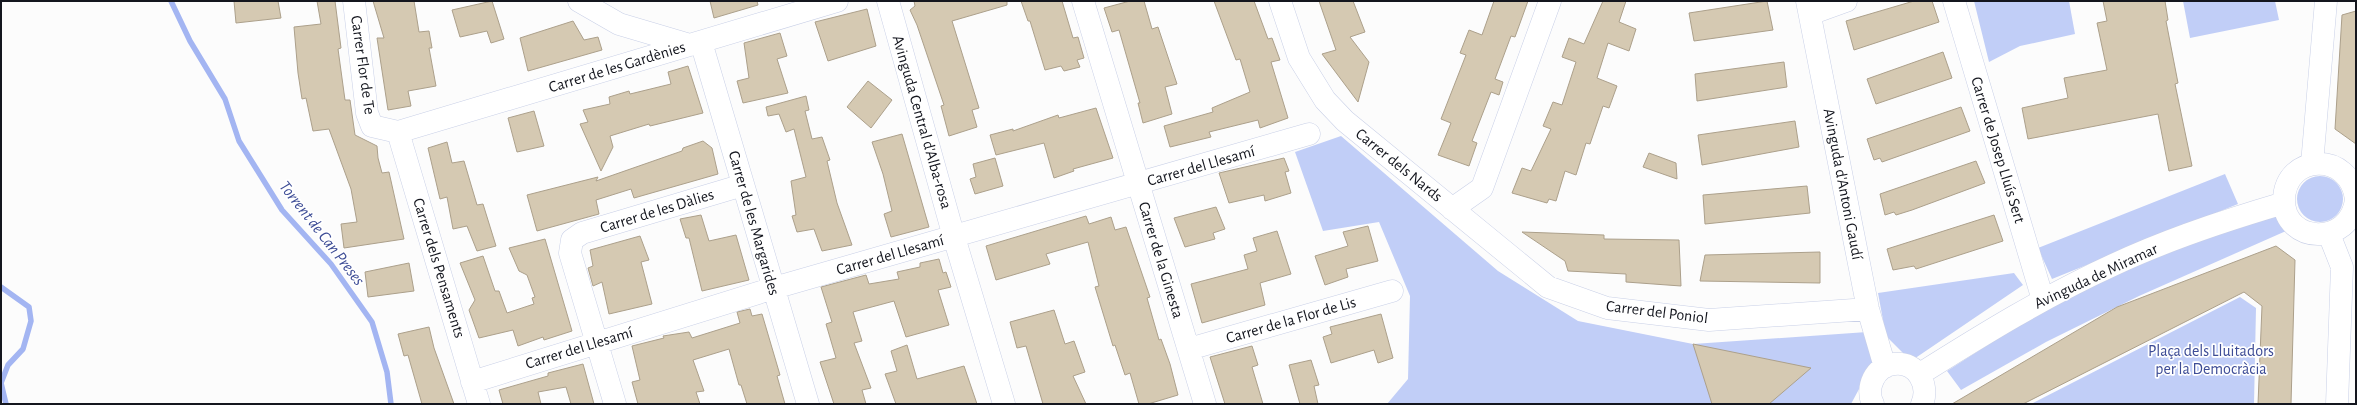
<svg xmlns="http://www.w3.org/2000/svg" width="2357" height="405" font-family="'Alegreya Sans',sans-serif">
	<style>
		.green { fill: #c1cef7 }
		.lines { fill: none; stroke-linecap: round; stroke-linejoin: round }
		.stream { stroke: #a3b5f2; stroke-width: 5.5 }
		.building { fill: #d5c9b2; stroke: #aca08b }
		.minor-casing { stroke: #c9d0e7; stroke-width: 23 }
		.minor { stroke: #fff; stroke-width: 22 }
		.labels { text-anchor: middle; dominant-baseline: central; stroke-width: 3.5; stroke-linejoin: round; paint-order: stroke }
		.street-label { font-size: 16px; fill: #14161e; stroke: #fff }
		.park-label { font-size: 16px; fill: #3d4c96; stroke: #fff }
		.water-label { font-size: 17px; font-style: italic; fill: #3e4d96; stroke: #fff }
	</style>
	<rect width="100%" height="100%" fill="#fcfcfc"/>
	<!-- green -->
	<path class="green" d="M1974,1H2069L2075,34L2020,46L1989,62Z
		M2183,1H2275L2279,20L2190,38Z
		M1341,136L1498,271L1578,321L1693,344L1867,332L1873,363L1851,404H1387L1408,379L1410,296L1379,222L1323,231L1295,152Z
		M2225,174L2238,204L2052,279L2038,248Z
		M2297 199a23 23 0 1 1 46 0a23 23 0 1 1-46 0Z
		M2278,212L2286,231L2139,296L2046,342L1961,390L1947,371L2033,316L2148,257Z
		M2014,273L2023,285L1911,361L1886,336L1878,293Z
		M2240,297L2256,308L2254,404H2031Z"/>
	<g class="lines">
		<!-- stream -->
		<path class="stream" d="M171,1L190,41L225,99L239,141L282,210L331,264L372,322L387,372L391,404
			M1,287L29,307L31,321L23,349L8,365L1,383L6,404"/>
	</g>
	<!-- building -->
	<path class="building" d="M234,1H278L281,18L236,23Z
		M317,1H335L341,48L338,49L345,100H350L355,135L377,146L378,158L382,173L389,172L404,239L344,248L341,224L357,222L351,189L329,129L313,131L306,98L302,99L298,73L294,27L321,24Z
		M373,1H414L419,32L429,31L432,48H429L436,86L408,91L411,106L388,110L377,38H384Z
		M492,1L504,39L491,43L487,31L460,37L452,10Z
		M710,1H757L758,5L714,18Z
		M914,1H1007V5L952,21L979,108L972,110L977,127L949,136L941,106L944,105L917,25L910,10L915,6Z
		M1021,1H1062L1073,38L1078,37L1084,58L1077,60L1080,67L1064,71L1061,66L1045,70L1030,21H1028Z
		M1130,1H1144L1152,29L1158,27L1177,84L1165,87L1172,114L1143,123L1138,103H1140L1119,30L1112,32L1104,8Z
		M1214,1H1254L1268,39L1272,38L1280,60L1271,62L1288,118L1260,128L1258,120L1209,132L1211,137L1170,147L1164,126L1213,112L1212,108L1250,92L1240,59L1236,60Z
		M1319,1H1353L1365,32L1350,37L1369,62L1358,102L1322,54L1336,50Z
		M1494,1H1528L1515,37L1511,36L1495,79L1503,82L1499,95L1491,92L1472,141L1477,143L1469,166L1438,155L1451,123L1441,119L1466,55L1460,53L1469,30L1482,35Z
		M1603,1H1626L1619,22L1636,29L1629,51L1608,43L1597,78L1617,86L1609,108L1603,106L1590,144L1586,143L1576,175L1565,171L1556,201L1549,199L1547,203L1512,193L1522,168L1531,171L1551,129L1543,126L1553,102L1562,105L1576,62L1562,57L1569,38L1584,44Z
		M1767,1L1773,30L1694,41L1689,13Z
		M1914,1H1932L1939,22L1854,50L1846,21Z
		M2103,1H2165L2168,20L2166,21L2178,83L2175,84L2192,166L2169,171L2158,114L2028,139L2022,108L2068,98L2064,78L2107,70L2097,23L2107,21Z
		M867,9L876,46L828,61L815,22Z
		M2356,11V144L2335,129L2342,15Z
		M573,21L584,40L598,37L602,50L528,71L520,38Z
		M780,33L787,56L777,59L788,93L743,103L737,81L749,78L744,43Z
		M1943,52L1952,78L1876,104L1867,79Z
		M1784,62L1787,87L1697,101L1695,74Z
		M688,66L703,113L650,126L649,124L610,136L613,147L601,171L580,124L588,122L583,110L610,104L609,97L629,91L630,94L671,84L668,72Z
		M868,81L892,100L871,128L847,107Z
		M806,96L809,110L805,111L812,139L822,137L830,160L827,161L837,203L852,245L822,251L814,229L797,232L792,216L796,215L791,181L806,177L794,129L786,132L779,114L768,116L766,107Z
		M1961,107L1970,131L1882,162L1880,158L1874,160L1867,139Z
		M1096,108L1113,158L1073,169L1074,171L1054,178L1044,143L996,155L990,135L1013,129V131L1058,115L1059,118Z
		M534,111L544,146L517,152L508,118Z
		M1795,121L1799,147L1702,165L1698,135Z
		M902,134L929,227L891,237L884,214L892,211L883,174L872,142Z
		M703,141L712,148L718,174L634,198L631,189L596,200L599,214L537,231L527,195L598,177L596,181L682,151L683,148Z
		M447,142L452,163L464,161L477,205L483,204L496,246L477,251L467,226L453,229L447,197L440,199L428,148Z
		M1649,153L1676,163L1677,179L1643,167Z
		M995,158L1003,186L975,194L970,179L976,177L973,164Z
		M1284,158L1289,171L1285,172L1291,193L1265,201L1264,195L1229,203L1219,173Z
		M1976,161L1985,183L1912,210L1896,215L1894,212L1885,215L1880,194Z
		M1807,186L1810,213L1705,224L1703,195Z
		M1216,207L1225,229L1213,233L1215,239L1185,247L1174,218Z
		M701,215L709,241L736,235L749,280L702,291L689,238H686L680,219Z
		M1994,215L2003,241L1916,269L1914,266L1893,270L1887,249Z
		M1086,216L1089,224L1111,217L1115,230L1126,227L1150,297L1147,298L1159,340L1161,339L1170,364L1178,395L1148,404H1139L1130,373L1125,375L1115,345L1113,346L1095,287L1099,286L1088,242L1046,254L1050,264L996,280L986,246Z
		M1368,226L1378,261L1346,269L1348,277L1325,285L1315,256L1348,246L1343,232Z
		M1277,231L1291,274L1260,283L1265,305L1202,323L1191,284L1248,269L1244,255L1257,251L1253,238Z
		M1522,232L1604,235V239L1679,240L1681,286L1626,282V274L1568,271L1565,261Z
		M640,236L649,260L641,262L652,304L609,314L602,282L593,286L588,268L593,266L590,250Z
		M545,239L572,331L544,340L543,337L518,346L513,330L479,338L469,310L475,300L460,263L483,256L495,291H499L507,313L534,304L532,298L535,297L527,275L519,271L509,248Z
		M2276,246L2295,260L2291,404H2258L2262,306L2244,292L2023,404H1952L2117,307Z
		M1820,252V283L1700,281L1705,255Z
		M939,259L943,273L946,272L951,287L938,290L949,325L906,337L894,301L853,312L862,341L854,343L871,388L862,390L866,404H834L820,362L836,358L826,324L832,322L821,287L866,275L869,284L899,279L897,272L920,267V263Z
		M409,263L414,291L368,297L365,272Z
		M750,309L752,316L762,314L780,375L777,376L785,404H747L741,385H739L729,349L693,360L704,391L696,392L700,404H638L632,382L640,380L632,346L664,338L663,336L689,332L692,338L740,323L737,312Z
		M1054,310L1065,344L1074,341L1085,372L1073,376L1086,404H1043L1026,346L1017,348L1010,322Z
		M1381,314L1393,358L1378,363L1374,350L1331,363L1323,337L1332,334L1330,327Z
		M429,327L434,348L454,404H422L408,355L404,356L398,334Z
		M1693,344L1811,368L1769,404H1712Z
		M907,345L917,379L964,366L977,404H896L885,374L897,371L891,351Z
		M1252,346L1258,365L1252,367L1263,404H1225L1210,357Z
		M1311,360L1319,385L1314,386L1318,404H1300L1289,365Z
		M583,364L594,404H571L566,387L538,392L541,404H503L499,390L548,376V373Z"/>
	<g class="lines">
		<!-- minor casing -->
		<g class="minor-casing">
			<path id="minor" d="M354,1L367,113L372,126L398,132L837,1
				M579,1L619,24L690,45
				M888,1L954,237L1004,404
				M1083,1L1205,404
				M1280,1L1299,58L1325,100L1345,121L1548,287L1607,308L1709,320L1868,309
				M1807,1L1868,309L1885,367
				M1954,1L2043,300
				M1810,14L1846,1
				M701,42L808,404
				M398,132L479,404
				M2312,164L2326,1
				M2356,199C2350,151 2285,153 2284,200C2284,244 2350,247 2356,200
				M1452,209L1482,188L1550,1
				M2329,234L2342,267L2337,404
				M1189,349L1392,291
				M1920,374C1982,335 2045,296 2113,265C2168,239 2226,220 2284,203
				M472,382L774,288L1309,134
				M615,404L570,253L572,240L582,233L743,185
				M1873,404C1865,388 1875,366 1894,364C1917,361 1930,385 1922,404"/>
		</g>
		<!-- minor -->
		<use href="#minor" class="minor"/>
	</g>
	<g class="labels">
		<!-- street labels -->
		<g class="street-label">
			<text transform="translate(363 65) rotate(82)">Carrer Flor de Te</text>
			<text transform="translate(617 67) rotate(-17)">Carrer de les Gardènies</text>
			<text transform="translate(922 122) rotate(74)">Avinguda Central d'Alba-rosa</text>
			<text transform="translate(1998 150) rotate(73)">Carrer de Josep Lluís Sert</text>
			<text transform="translate(1399 165) rotate(39)">Carrer dels Nards</text>
			<text transform="translate(1201 166) rotate(-16)">Carrer del Llesamí</text>
			<text transform="translate(1843 184) rotate(79)">Avinguda d'Antoni Gaudí</text>
			<text transform="translate(657 211) rotate(-17)">Carrer de les Dàlies</text>
			<text transform="translate(754 223) rotate(74)">Carrer de les Margarides</text>
			<text transform="translate(890 255) rotate(-16)">Carrer del Llesamí</text>
			<text transform="translate(1161 260) rotate(73)">Carrer de la Ginesta</text>
			<text transform="translate(439 268) rotate(73)">Carrer dels Pensaments</text>
			<text transform="translate(2096 276) rotate(-25)">Avinguda de Miramar</text>
			<text transform="translate(1657 312) rotate(7)">Carrer del Poniol</text>
			<text transform="translate(1291 320) rotate(-16)">Carrer de la Flor de Lis</text>
			<text transform="translate(579 348) rotate(-17)">Carrer del Llesamí</text>
		</g>
		<!-- park labels -->
		<g class="park-label">
			<text x="2211" y="351">Plaça dels Lluitadors<tspan x="2211" dy="18">per la Democràcia</tspan></text>
		</g>
		<!-- water labels -->
		<g class="water-label">
			<text transform="translate(322 233) rotate(52)">Torrent de Can Preses</text>
		</g>
	</g>
	<!-- border -->
	<rect width="2357" height="405" fill="none" stroke="#14161e" stroke-width="4"/>
</svg>
